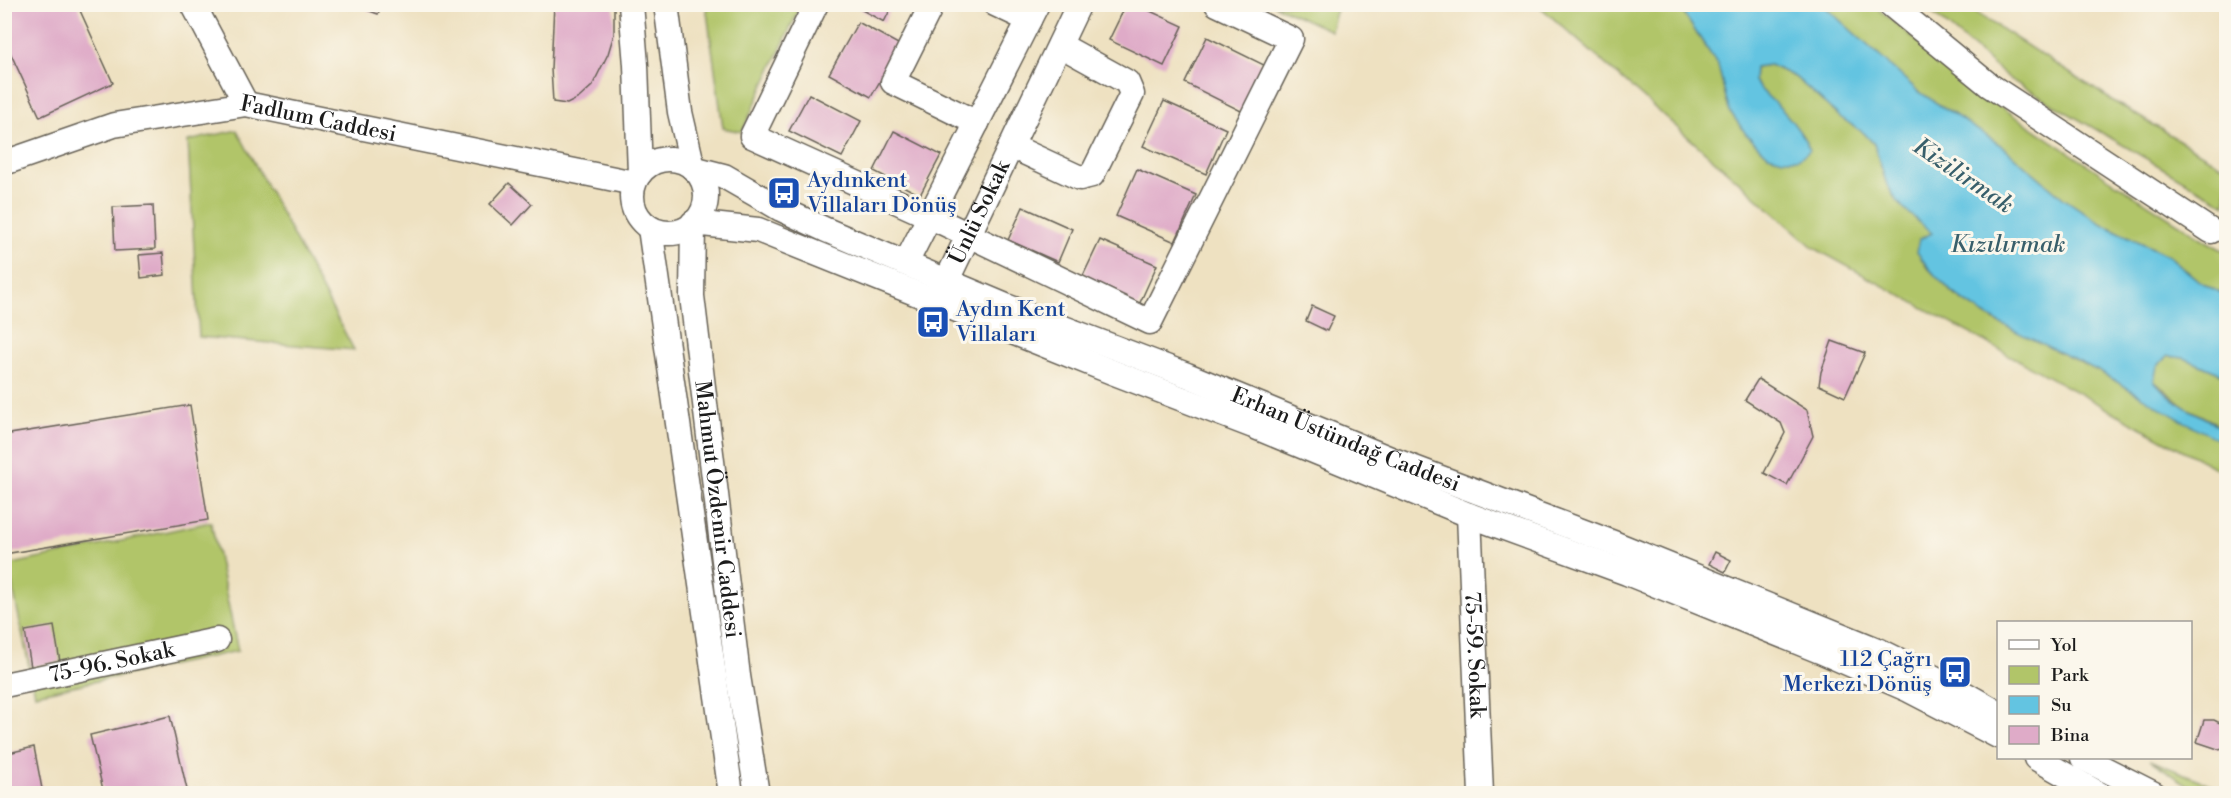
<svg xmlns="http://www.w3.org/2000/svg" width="2231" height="798" font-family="'Libre Bodoni',serif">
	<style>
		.green { fill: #b1c569; stroke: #667042; stroke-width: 1.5 }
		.water { fill: #63c4e1; stroke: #40707e; stroke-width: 1.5 }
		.building { fill: #dfabc8 }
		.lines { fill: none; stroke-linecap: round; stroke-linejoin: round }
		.minor-casing { stroke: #666156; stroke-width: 27 }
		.minor { stroke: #fff; stroke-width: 24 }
		.labels { text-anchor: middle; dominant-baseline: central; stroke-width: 6; stroke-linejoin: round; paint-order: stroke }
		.street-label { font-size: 22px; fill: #1c1c1c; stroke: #fbf7ec }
		.transit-label { font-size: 22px; fill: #164399; stroke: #fbf7ec; text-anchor: start }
		.water-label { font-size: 24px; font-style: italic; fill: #385f6b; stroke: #fbf7ec }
	</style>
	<rect width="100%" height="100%" fill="#fbf7ec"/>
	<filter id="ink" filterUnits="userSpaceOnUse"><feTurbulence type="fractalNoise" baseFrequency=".0167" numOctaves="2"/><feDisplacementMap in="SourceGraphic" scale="12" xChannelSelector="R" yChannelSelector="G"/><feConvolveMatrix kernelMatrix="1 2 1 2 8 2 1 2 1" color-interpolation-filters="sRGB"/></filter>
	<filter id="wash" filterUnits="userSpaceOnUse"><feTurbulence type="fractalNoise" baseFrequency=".008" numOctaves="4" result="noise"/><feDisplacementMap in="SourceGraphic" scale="24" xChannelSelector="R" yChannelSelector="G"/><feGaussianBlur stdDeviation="1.35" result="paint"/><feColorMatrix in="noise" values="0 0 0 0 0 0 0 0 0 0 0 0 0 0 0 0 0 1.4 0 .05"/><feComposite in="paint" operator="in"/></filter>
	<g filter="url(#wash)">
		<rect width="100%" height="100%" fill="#eee1c1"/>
		<!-- green -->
		<path class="green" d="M706,5H801L742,132L723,128Z
			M1274,5L1338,4V5L1331,31Z
			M1538,5H1678L1718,65L1729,110L1746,134L1768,155L1804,138L1785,113L1763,93L1754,81L1755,67L1770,65L1795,77L1840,117L1864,133L1874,144L1887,185L1895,198L1905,210L1933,233L1925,265L1956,296L1993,320L2098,371L2226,443V474L1814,248Z
			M1823,5H1873L1982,94L2106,177L2206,241L2226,252V296L2200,282L2169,256L2102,224L2063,198L2002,146L1918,91Z
			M1923,5H1964L2118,104L2226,168V205L2011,80Z
			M237,130L354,350L199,337L188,141Z
			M2168,356L2184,358L2226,376V438L2214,422L2188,409L2154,381L2156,366Z
			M211,522L238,651L35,694L8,565Z
			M2150,760L2226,791V793H2200Z"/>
		<!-- water -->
		<path class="water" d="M1678,5H1823L1918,91L2002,146L2063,198L2102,224L2169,256L2200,282L2226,296V376L2184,358L2168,356L2157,366L2154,381C2164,392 2176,402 2188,409C2201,418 2227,424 2226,443C2184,425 2140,394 2098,371C2034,337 1958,316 1917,252L1920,239L1932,233L1905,210L1895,198L1887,185L1874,144L1864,133L1840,117L1795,77L1770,65L1755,67L1754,81C1763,94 1775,102 1785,113C1795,124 1804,137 1810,150L1798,159H1783L1768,155L1746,134L1729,110L1718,65Z"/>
		<g id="blocks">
			<!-- building -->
			<path class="building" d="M18,4H77L113,83L40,117L4,39V11Z
				M369,4H382L378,14L367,10Z
				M554,4H614V34L608,54L592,86L579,98L567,104L553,102L551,69Z
				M851,4H893L884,22Z
				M1126,5H1137L1183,26L1164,66L1109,40Z
				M858,22L900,45L871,97L829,74Z
				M1207,37L1266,66L1243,112L1185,83Z
				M809,94L861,121L842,157L789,131Z
				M1164,101L1226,129L1206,174L1143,146Z
				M894,131L941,155L920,195L874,171Z
				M1137,169L1196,195L1175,242L1116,216Z
				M509,183L532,204L513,225L490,204Z
				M153,205L155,249L115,251L113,207Z
				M1023,207L1072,229L1058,262L1008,240Z
				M1100,240L1157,265L1138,307L1080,282Z
				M163,253L165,275L141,278L139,255Z
				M1312,306L1334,316L1327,331L1306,321Z
				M1832,341L1865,353L1845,397L1819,385L1821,372Z
				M1758,379L1807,410L1813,436L1787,485L1764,473L1785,433L1781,423L1745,400Z
				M190,405L208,520L4,554V435Z
				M1715,552L1731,560L1725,572L1709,564Z
				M54,626L60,662L31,667L25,631Z
				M170,716L188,794H104L90,735Z
				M2204,720H2214L2226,726V745L2224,748L2218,749L2197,742Z
				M34,747L43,794H4V754Z"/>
		</g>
	</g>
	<g filter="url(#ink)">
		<use href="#blocks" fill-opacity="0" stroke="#666156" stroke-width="1.5"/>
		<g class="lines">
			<!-- minor casing -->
			<g class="minor-casing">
				<g id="minor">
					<path d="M193,4L246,104"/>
					<path d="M631,4L636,65L640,173"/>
					<path d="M666,4L680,112L693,168"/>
					<path d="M816,4L752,136L929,216L1150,322L1291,39L1217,4"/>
					<path d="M932,4L893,82L977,123"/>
					<path d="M995,4L1029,20"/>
					<path d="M1890,4L1989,85L2211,231"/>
					<path d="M1011,146L1080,178L1092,175L1132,94L1127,82L1060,45"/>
					<circle cx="669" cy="196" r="37"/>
					<path id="s1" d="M4,163L114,125L246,104L634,183"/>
					<path id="s2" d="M693,168L724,176L781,209L826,230L1006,306L1187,375L1393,460L1616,544L1880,651L1949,685L1998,713"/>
					<path d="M693,223L758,230L1112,372L1253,426L1469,515L1627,573L1820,651L1909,690L1998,736"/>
					<path id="s3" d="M693,223L692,296L738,676L757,794"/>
					<path d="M650,228L731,794"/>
					<path d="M906,263L1037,4"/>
					<path id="s4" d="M947,280L1079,4"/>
					<path id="s5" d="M1469,515L1481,794"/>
					<path id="s6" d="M4,685L217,640"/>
					<path d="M2036,758L2099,794"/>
					<path d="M2083,758L2154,794"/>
				</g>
			</g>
			<!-- minor -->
			<use href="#minor" class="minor"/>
		</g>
	</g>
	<!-- icons -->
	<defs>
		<g id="bus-square" transform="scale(1.725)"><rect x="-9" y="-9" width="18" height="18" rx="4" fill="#1a4fb4" stroke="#fbf7ec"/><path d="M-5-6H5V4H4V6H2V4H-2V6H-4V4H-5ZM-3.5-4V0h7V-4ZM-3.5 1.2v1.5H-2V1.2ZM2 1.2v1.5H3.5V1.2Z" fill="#fff"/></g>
	</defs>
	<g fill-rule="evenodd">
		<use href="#bus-square" x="784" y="193"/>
		<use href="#bus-square" x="933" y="322"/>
		<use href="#bus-square" x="1955" y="672"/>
	</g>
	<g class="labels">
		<!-- street labels -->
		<g class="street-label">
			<text stroke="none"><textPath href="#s1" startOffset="324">Fadlum Caddesi</textPath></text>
			<text stroke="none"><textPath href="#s4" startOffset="75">Ünlü Sokak</textPath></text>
			<text stroke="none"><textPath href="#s2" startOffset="708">Erhan Üstündağ Caddesi</textPath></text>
			<text stroke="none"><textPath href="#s3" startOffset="288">Mahmut Özdemir Caddesi</textPath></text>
			<text stroke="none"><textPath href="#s5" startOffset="140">75-59. Sokak</textPath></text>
			<text stroke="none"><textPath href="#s6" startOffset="110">75-96. Sokak</textPath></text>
		</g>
		<!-- transit labels -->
		<g class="transit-label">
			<text x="807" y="180">Aydınkent<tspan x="807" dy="25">Villaları Dönüş</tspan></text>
			<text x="956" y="309">Aydın Kent<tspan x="956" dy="25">Villaları</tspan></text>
			<text x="1932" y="659" text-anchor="end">112 Çağrı<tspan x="1932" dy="25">Merkezi Dönüş</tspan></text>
		</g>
		<!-- water labels -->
		<g class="water-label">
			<text transform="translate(1963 176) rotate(34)">Kizilirmak</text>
			<text x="2008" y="245">Kızılırmak</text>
		</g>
	</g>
	<!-- margin -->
	<rect width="2231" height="798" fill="none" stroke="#fbf7ec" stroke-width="24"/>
	<!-- legend -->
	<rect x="1997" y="621" width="195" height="138" fill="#fbf7ec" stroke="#a29f99" stroke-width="1.5"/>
	<rect x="2009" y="640" width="30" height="9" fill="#ffffff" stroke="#a29f99" stroke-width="1.5"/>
	<text x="2051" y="651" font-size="18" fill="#1c1c1c">Yol</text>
	<rect x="2009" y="666" width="30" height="18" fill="#b1c569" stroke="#a29f99" stroke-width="1.5"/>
	<text x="2051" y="681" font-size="18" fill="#1c1c1c">Park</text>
	<rect x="2009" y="696" width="30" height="18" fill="#63c4e1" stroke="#a29f99" stroke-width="1.5"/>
	<text x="2051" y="711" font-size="18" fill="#1c1c1c">Su</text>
	<rect x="2009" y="726" width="30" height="18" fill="#dfabc8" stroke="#a29f99" stroke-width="1.5"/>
	<text x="2051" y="741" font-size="18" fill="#1c1c1c">Bina</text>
</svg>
